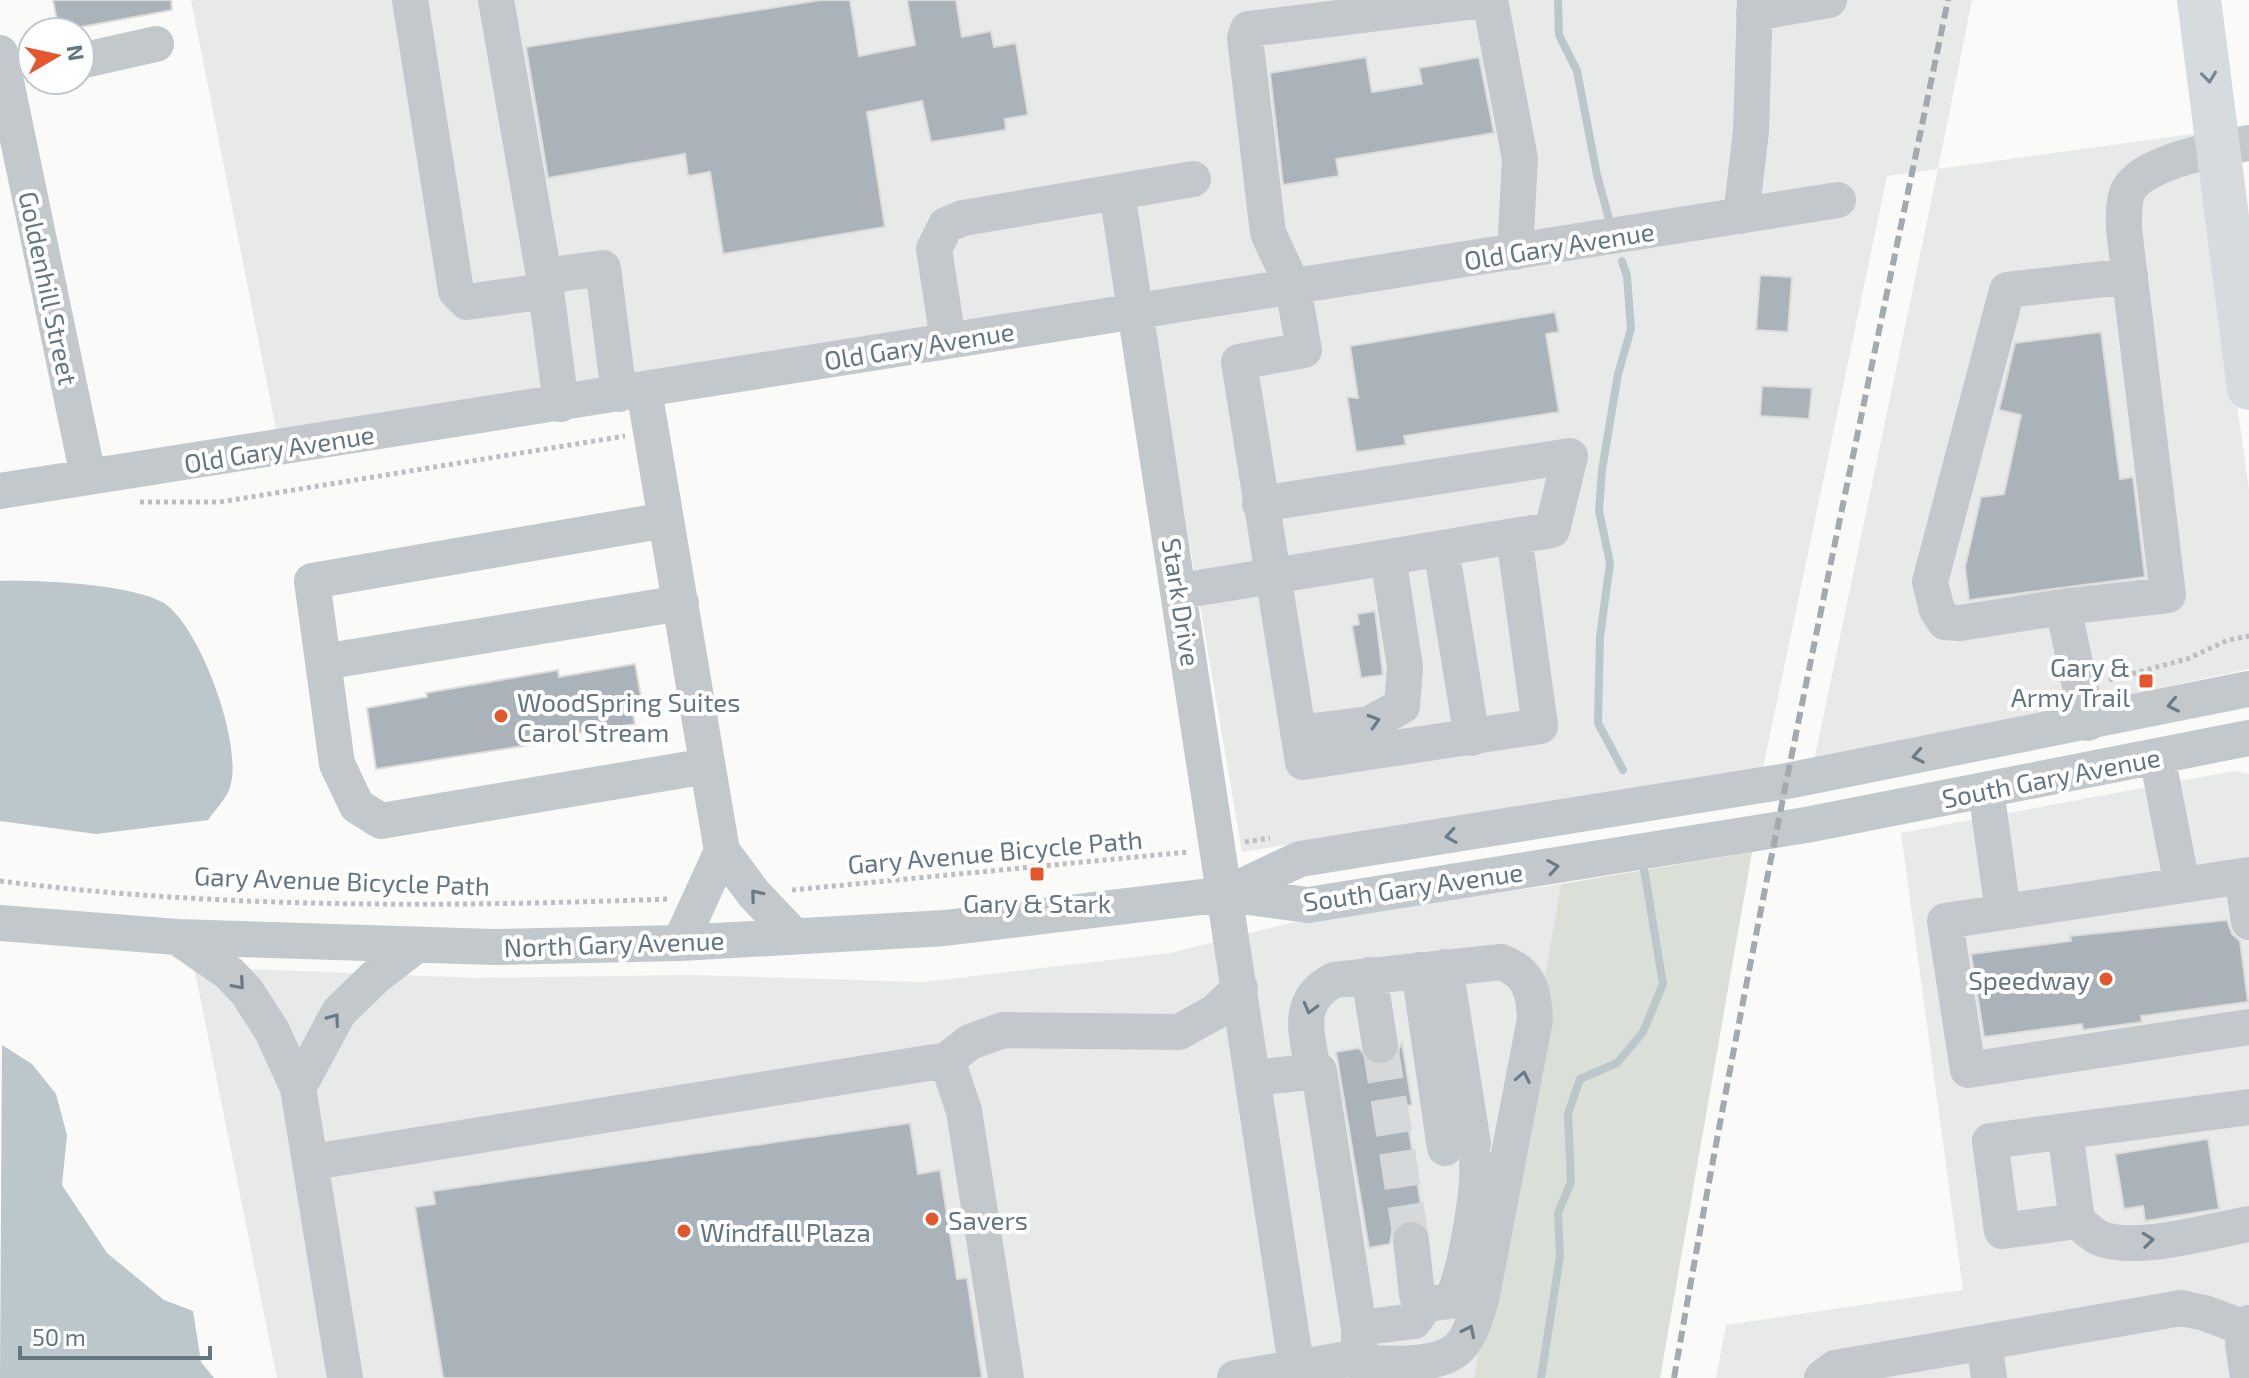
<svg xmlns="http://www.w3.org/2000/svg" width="2249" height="1378" font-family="'Exo 2',sans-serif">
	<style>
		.built { fill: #e8e9e9 }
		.green { fill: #dadfd7 }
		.water { fill: #bbc7cb }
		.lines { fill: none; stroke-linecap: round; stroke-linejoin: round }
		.stream { stroke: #bbc7cb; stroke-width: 8 }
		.building { fill: #aab3b9; stroke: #dcdcda; stroke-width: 2 }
		.minor-tunnel { stroke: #d5d9db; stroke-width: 36; stroke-dasharray: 36 18; stroke-linecap: butt }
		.path { stroke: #bbbfc2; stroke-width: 5; stroke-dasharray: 4 4; stroke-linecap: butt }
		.minor { stroke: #c3c8cc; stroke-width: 36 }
		.major { stroke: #d6dbdf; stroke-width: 44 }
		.rail { stroke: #a2aab0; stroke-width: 6; stroke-dasharray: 12 6; stroke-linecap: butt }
		.oneway { stroke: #768591 }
		.oneway2 { stroke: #6a7a87 }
		.poi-dot { fill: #e4572e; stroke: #fff; stroke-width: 3 }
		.labels { text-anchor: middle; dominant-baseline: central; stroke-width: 8; stroke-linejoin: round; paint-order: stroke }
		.street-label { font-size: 26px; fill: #657683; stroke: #fff }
		.poi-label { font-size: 26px; fill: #657683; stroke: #fff; text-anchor: start }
	</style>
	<rect width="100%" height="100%" fill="#fafaf8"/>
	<!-- built -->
	<path class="built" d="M191,0H1972L1938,169L2199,133L2249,490V669L1814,761L1938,169L1887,176L1763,768L1242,852L1147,293L277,434Z
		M2234,771L2249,774V1378H1716L1726,1325L1963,1290L1901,833Z
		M1561,884L1474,1378H277L194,967L477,978L690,975L923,982L1170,953L1290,923Z"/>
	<!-- green -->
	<path class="green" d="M1752,852L1660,1378H1474L1561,884Z"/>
	<!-- water -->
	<path class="water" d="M0,581C40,580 128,584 162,602C199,622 246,749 229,790C225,800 214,811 208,820L96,834L0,821Z
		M2,1045L32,1064L56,1094L67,1135L62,1185L107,1253L164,1300L193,1311L201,1362L214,1378H0Z"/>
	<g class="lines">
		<!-- stream -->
		<path class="stream" d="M1558,0L1559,35L1577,71L1597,175L1609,219
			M1622,261L1627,276L1631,329L1618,374L1602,470L1599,511L1610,563L1600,637L1598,723L1623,770
			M1541,1378L1560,1256L1558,1213L1571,1182L1568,1114L1580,1079L1617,1063L1643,1032L1663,984L1643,863"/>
	</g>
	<!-- building -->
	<path class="building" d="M53,0H171L172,10L59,31Z
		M821,0H850L859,56L915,45L907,0H956L962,37L991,31L994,47L1016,43L1028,115L1005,119L1006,130L931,142L922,101L867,112L885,227L723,254L710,172L688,176L685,154L548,178L526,47Z
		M1366,57L1372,92L1422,84L1419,68L1479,57L1494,133L1336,159L1339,176L1283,185L1270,73Z
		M1760,275L1792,277L1788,332L1756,330Z
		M1555,312L1559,332L1546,334L1559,412L1404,436L1406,445L1356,452L1347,397L1358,398L1350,346Z
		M2101,332L2120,479L2133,477L2145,577L1969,600L1965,567L1981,497L2004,494L2021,415L1999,410L2015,343Z
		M1762,386L1812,388L1809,419L1760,416Z
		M1375,611L1383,675L1361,678L1352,626L1359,624L1357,614Z
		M635,664L642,702L631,704L635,724L567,735L568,739L376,769L367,708L427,697L426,693L558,670L559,677Z
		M2227,920L2232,934L2240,941L2248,1002L2141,1016L2142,1022L2083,1030L2082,1024L1984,1037L1971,954L2071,941L2070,936Z
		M1402,1042L1412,1105L1405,1106L1424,1224L1410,1219L1399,1223L1392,1232L1390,1244L1369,1248L1336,1052L1359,1048L1372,1064L1384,1066L1394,1061Z
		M910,1123L918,1174L940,1170L957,1279L967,1278L982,1378H443L415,1207L435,1204L433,1191Z
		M2208,1139L2219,1209L2145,1221L2143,1206L2124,1209L2115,1154Z"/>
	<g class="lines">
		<!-- minor-tunnel -->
		<path class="minor-tunnel" d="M1380,1045L1411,1240"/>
		<!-- path -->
		<path class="path" d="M140,502H220L625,436
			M2109,680L2187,659L2228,640L2249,636
			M1245,842L1270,838
			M0,881C222,909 446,907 670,899
			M792,890L1188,852"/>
		<!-- minor -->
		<path class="minor" d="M410,0L456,291L467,302L546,291
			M496,0L544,276
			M1490,0L1520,159L1515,252
			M1754,13L1829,0
			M0,53L88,476
			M80,61L156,44
			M1117,192L1298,1378
			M1741,216L1751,131L1755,0
			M948,340L934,249L946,225L963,218L1193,179
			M644,390L722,851L754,894L794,936
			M561,404L544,276L603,268L619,394
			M0,491L1838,200
			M1260,504L1570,456L1552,530L1514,536
			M666,520L312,581L337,764L357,806L381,821L707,766
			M1441,548L1472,738
			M1180,591C1291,573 1403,555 1514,536L1540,726L1303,762L1239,362L1304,350L1293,287L1268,233L1245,38L1248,29L1485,0
			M2063,607L1960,623L1945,622L1937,610L1930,582L2007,290L2130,276
			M323,662L681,603
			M2088,723L2063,607L2168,595L2124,229C2124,217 2123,202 2128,191C2141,162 2220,148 2249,143
			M1298,733L1369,724L1402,706L1405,667L1388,557
			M2157,756L2182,885
			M1986,790L2003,912
			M2249,875L1945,921L1968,1070L2249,1027
			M2242,876L2249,922
			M1226,894L1300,859L1787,781L2249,689
			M0,923L177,937L494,947L680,943L945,928L1226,894L1308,905L1806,825L2249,738
			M177,937L229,973L247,992L272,1031L298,1088L345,1378
			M680,943L722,851
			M1445,967L1473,1144
			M1419,970L1445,1148
			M1369,975L1380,1045
			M947,1060L964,1111L1006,1378
			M1313,1071C1307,1033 1294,1001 1334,980L1501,962C1529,972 1534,991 1535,1019L1481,1300C1475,1317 1470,1340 1455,1351C1432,1368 1374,1365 1348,1359
			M298,1088L339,1012L375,977L414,947
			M2065,1131L2077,1221L2002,1231L1990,1141L2249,1107
			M313,1162L947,1060L970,1042L1003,1030L1179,1032L1215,1012L1240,988
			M2077,1221C2085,1227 2093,1236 2102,1239C2140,1252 2209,1231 2249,1224
			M1411,1240L1417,1295L1426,1304L1451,1301C1464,1281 1480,1187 1477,1164
			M1359,1328L1414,1321L1426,1304
			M1984,1342L1989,1378
			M1235,1378L1348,1359L1359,1350V1328L1319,1071L1253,1078
			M1822,1378L1835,1368L2181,1308L2205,1313L2247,1329
			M2248,1378L2243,1344L2249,1323"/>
		<!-- major -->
		<path class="major" d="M2199,0L2249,388"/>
		<!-- rail -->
		<path class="rail" d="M1674,1378C1754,916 1853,458 1948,0"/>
	</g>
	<!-- one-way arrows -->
	<defs><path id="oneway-chevron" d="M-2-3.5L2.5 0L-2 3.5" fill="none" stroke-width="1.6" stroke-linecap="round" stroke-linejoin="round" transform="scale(2)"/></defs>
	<use class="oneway" href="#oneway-chevron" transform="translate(2209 77) rotate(83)"/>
	<g class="oneway2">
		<use href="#oneway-chevron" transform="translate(2173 705) rotate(168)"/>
		<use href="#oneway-chevron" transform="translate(1374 721) rotate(-17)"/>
		<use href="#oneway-chevron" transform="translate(1918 756) rotate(169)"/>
		<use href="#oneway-chevron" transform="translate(1451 836) rotate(171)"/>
		<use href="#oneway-chevron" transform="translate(1553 867) rotate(-9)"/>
		<use href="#oneway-chevron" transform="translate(756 895) rotate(-130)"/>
		<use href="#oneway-chevron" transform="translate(239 984) rotate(49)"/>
		<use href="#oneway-chevron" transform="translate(1310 1008) rotate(105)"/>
		<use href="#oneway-chevron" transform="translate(334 1019) rotate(-54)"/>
		<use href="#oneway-chevron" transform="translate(1523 1077) rotate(-79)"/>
		<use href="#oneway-chevron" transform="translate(2148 1240) rotate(-6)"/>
		<use href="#oneway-chevron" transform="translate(1469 1331) rotate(-64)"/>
	</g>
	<!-- markers -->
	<g class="poi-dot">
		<rect x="2138" y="673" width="16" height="16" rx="4"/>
		<circle cx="501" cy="716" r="8"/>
		<rect x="1029" y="866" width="16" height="16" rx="4"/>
		<circle cx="2106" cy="979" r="8"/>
		<circle cx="932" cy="1219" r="8"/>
		<circle cx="684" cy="1231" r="8"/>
	</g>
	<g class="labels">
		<!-- street labels -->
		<g class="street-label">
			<text transform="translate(1559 245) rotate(-9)">Old Gary Avenue</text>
			<text transform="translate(49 288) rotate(78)">Goldenhill Street</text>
			<text transform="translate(919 345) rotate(-9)">Old Gary Avenue</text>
			<text transform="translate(279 448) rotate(-9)">Old Gary Avenue</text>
			<text transform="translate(1182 602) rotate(81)">Stark Drive</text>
			<text transform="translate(2051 777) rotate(-11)">South Gary Avenue</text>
			<text transform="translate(995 851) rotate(-5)">Gary Avenue Bicycle Path</text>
			<text transform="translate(342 880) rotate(2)">Gary Avenue Bicycle Path</text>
			<text transform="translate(1413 886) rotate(-8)">South Gary Avenue</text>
			<text transform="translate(614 943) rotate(-2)">North Gary Avenue</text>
		</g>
		<!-- poi labels -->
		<g class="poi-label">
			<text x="2130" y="666" text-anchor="end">Gary &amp;<tspan x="2130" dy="30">Army Trail</tspan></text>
			<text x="517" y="701">WoodSpring Suites<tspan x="517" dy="30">Carol Stream</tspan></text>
			<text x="1037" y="902" text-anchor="middle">Gary &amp; Stark</text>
			<text x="2090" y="979" text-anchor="end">Speedway</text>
			<text x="948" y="1219">Savers</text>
			<text x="700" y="1231">Windfall Plaza</text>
		</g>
	</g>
	<!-- north arrow -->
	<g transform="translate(56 56) rotate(81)"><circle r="38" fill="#ffffff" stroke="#c1c8cd" stroke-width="2"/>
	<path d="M0-6L14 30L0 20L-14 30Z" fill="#e4572e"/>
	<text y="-12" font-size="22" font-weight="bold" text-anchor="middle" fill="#657683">N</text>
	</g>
	<!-- scale -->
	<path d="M20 1346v12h190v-12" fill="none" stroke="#657683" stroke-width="4"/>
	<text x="32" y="1346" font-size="24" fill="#657683" stroke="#ffffff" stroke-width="6" paint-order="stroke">50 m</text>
</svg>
